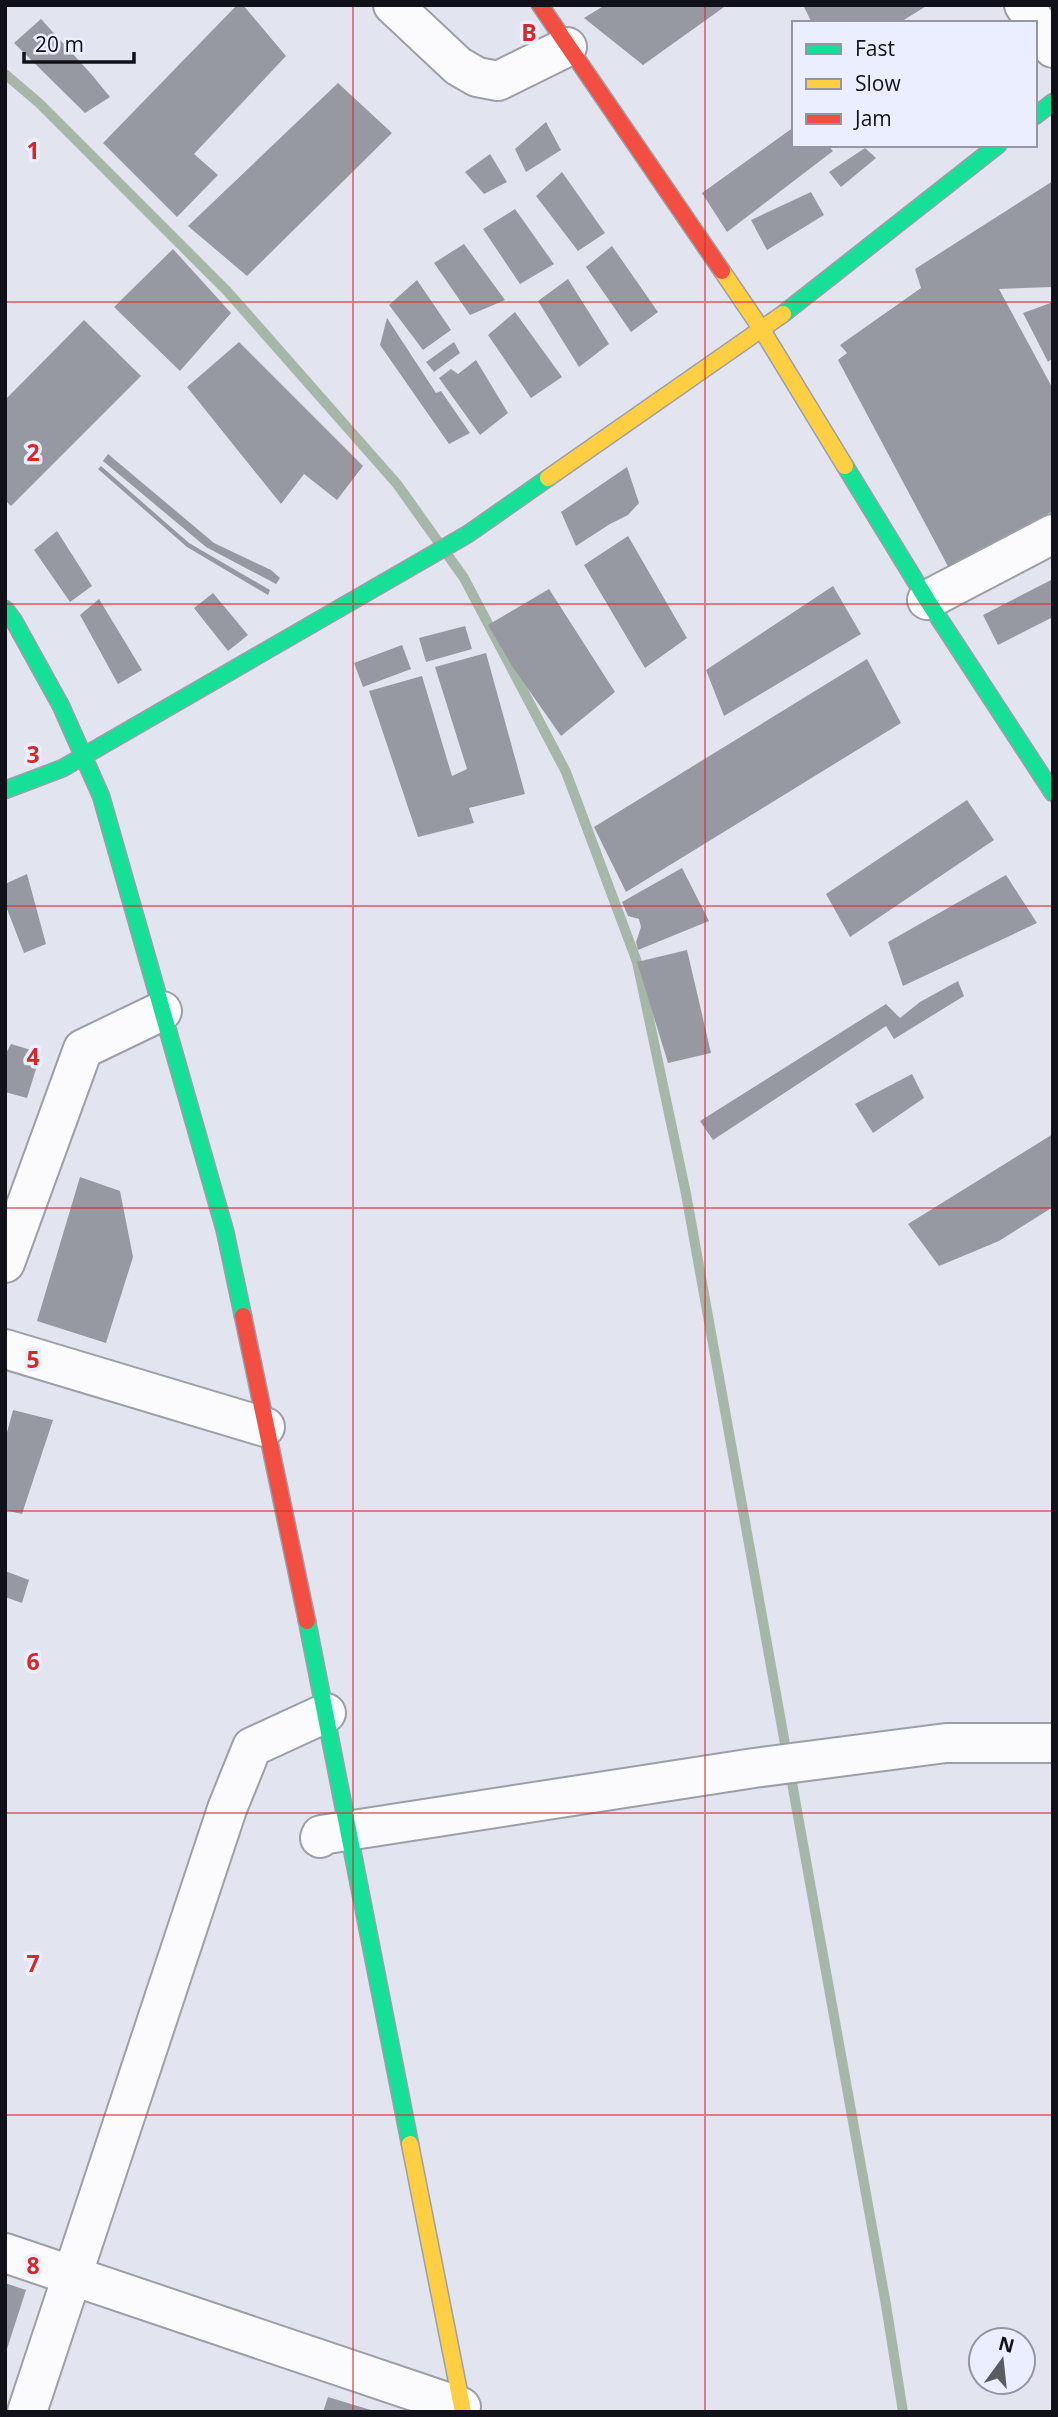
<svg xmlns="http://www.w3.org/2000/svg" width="1058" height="2417" font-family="'Open Sans',sans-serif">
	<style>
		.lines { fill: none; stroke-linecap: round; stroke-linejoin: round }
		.stream { stroke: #a6b6a9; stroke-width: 10 }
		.building { fill: #9799a2 }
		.street-casing { stroke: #9d9fa8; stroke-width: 42 }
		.fast-casing { stroke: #9d9fa8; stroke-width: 19 }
		.slow-casing { stroke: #9d9fa8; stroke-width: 19 }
		.jam-casing { stroke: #9d9fa8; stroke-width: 19 }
		.street { stroke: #fbfbfd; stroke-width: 38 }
		.fast { stroke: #16e098; stroke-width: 16 }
		.slow { stroke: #ffcf43; stroke-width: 16 }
		.jam { stroke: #f24e42; stroke-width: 16 }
		.grid { fill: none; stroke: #d62828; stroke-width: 2; stroke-opacity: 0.55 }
		.grid-label { font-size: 23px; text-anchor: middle; font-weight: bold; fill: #d62828; stroke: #eaeeff; stroke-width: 7; stroke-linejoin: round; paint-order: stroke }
	</style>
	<rect width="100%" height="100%" fill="#e2e4ef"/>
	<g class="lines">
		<!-- stream -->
		<path class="stream" d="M5,74L39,103L227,291L397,484L464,578L566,772L637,962L686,1194L886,2305L903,2412"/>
	</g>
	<!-- building -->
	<path class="building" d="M237,5H243L286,56L194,154L218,175L177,217L103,143Z
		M605,5H727L643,65L584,18Z
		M803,5H928L899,23H812Z
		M41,19L92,75L110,97L85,113L14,43Z
		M338,83L392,133L247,276L188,226Z
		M546,122L561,150L526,172L515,149Z
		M794,127V145H828L833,151L727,232L702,193Z
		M865,148L876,158L841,187L829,172Z
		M490,154L507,182L484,194L465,172Z
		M562,172L605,233L578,251L536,196Z
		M1053,181V287L999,289L1053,389V511L951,572L838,360L847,353L840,345L921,288L915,269Z
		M811,192L824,215L767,250L751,220Z
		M515,209L554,264L520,284L483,229Z
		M464,244L505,300L470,315L434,263Z
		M612,246L658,312L631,332L586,267Z
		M173,249L231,313L180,371L114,307Z
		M568,279L609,344L579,367L538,301Z
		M417,280L451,330L423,350L389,305Z
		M1053,302V358L1048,362L1023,313Z
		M515,312L562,377L531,398L488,335Z
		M387,318L436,393L441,391L470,433L449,444L380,345Z
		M84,320L141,376L11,506L5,500V400Z
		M239,342L363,466L337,500L304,474L281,504L187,387Z
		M454,342L460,353L434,372L426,362Z
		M476,360L508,413L480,435L439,378L451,369L458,374Z
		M108,454L214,543L271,570L280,578L276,584L206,547L103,461Z
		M101,466L189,543L270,590L268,595L187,547L98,469Z
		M627,467L639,503L628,515L610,524L576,546L561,512Z
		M57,531L92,586L70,602L34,550Z
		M628,536L687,638L645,668L584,565Z
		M1053,579V617L998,645L983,615Z
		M833,586L861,634L724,716L706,670Z
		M549,589L615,692L561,736L512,666L488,625Z
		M213,593L248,635L228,651L194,608Z
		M99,599L142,670L118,684L80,615Z
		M465,626L472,649L426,662L419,638Z
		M402,645L411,669L363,687L354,663Z
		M486,653L525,794L469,808L474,823L418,837L369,691L422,676L452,776L467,769L435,667Z
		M867,659L901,723L626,892L594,827Z
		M967,800L994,840L850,937L826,894Z
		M682,868L709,921L638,950L636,942L641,927L639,919L628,916L622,902Z
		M27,874L46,944L24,953L7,909L5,910V884Z
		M1006,875L1037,923L903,986L888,942Z
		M687,950L711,1053L668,1063L637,962Z
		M958,981L964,996L894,1039L886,1026L713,1140L700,1121L886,1004L900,1018L920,1002Z
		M11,1044L41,1053L27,1098L5,1092V1055Z
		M912,1074L924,1098L873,1133L855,1104Z
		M1053,1134V1207L999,1241L939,1266L908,1224Z
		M80,1177L120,1191L133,1257L106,1343L37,1321Z
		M13,1410L53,1420L22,1514L5,1510V1440Z
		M5,1571L29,1580L22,1603L5,1597Z
		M5,2283L26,2290L6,2352L5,2351Z
		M328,2397L374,2411V2412H323Z"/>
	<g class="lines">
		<!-- street casing -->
		<g class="street-casing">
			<path id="street" d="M393,5L458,66L477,77L498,81L567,47
				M1024,5L1053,48
				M927,600L1053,534
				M5,1263L83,1049L162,1011
				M5,1349L265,1427
				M320,1838L321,1835L754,1768L946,1743H1053
				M5,2253L461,2407L456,2412
				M27,2412L227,1809L252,1747L326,1713"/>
		</g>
		<!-- fast casing -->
		<g class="fast-casing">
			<path id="fast" d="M1035,116L1053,102
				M783,314L998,145
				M845,466L927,600L1053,793
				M5,609L14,621L61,706L101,796L225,1231L243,1316
				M5,790L63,768L468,534L548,478
				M307,1621L410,2144"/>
		</g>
		<!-- slow casing -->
		<g class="slow-casing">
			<path id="slow" d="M722,271L762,330L845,466
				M548,478L783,314
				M410,2144L463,2412"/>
		</g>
		<!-- jam casing -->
		<g class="jam-casing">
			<path id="jam" d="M540,5L722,271
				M243,1316L307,1621"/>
		</g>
		<!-- street -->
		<use href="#street" class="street"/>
		<!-- fast -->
		<use href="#fast" class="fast"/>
		<!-- slow -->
		<use href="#slow" class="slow"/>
		<!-- jam -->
		<use href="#jam" class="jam"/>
	</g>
	<!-- grid -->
	<path class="grid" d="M353,5V2412M705,5V2412M5,302H1053M5,604H1053M5,906H1053M5,1208H1053M5,1511H1053M5,1813H1053M5,2115H1053"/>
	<g class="grid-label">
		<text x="529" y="41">B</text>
		<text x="33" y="159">1</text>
		<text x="33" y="461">2</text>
		<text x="33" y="763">3</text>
		<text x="33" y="1065">4</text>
		<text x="33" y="1368">5</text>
		<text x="33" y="1670">6</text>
		<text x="33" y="1972">7</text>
		<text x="33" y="2274">8</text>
	</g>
	<!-- border -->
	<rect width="1058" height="2417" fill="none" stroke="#111219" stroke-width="14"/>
	<!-- legend -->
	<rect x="792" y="21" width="245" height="126" fill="#eaeeff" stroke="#9396a3" stroke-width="2"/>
	<rect x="806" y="44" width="35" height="10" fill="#16e098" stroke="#9396a3" stroke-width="2"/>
	<text x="855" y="56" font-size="21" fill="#111219">Fast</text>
	<rect x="806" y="79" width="35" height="10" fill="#ffcf43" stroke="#9396a3" stroke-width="2"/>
	<text x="855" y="91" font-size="21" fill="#111219">Slow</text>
	<rect x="806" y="114" width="35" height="10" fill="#f24e42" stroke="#9396a3" stroke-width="2"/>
	<text x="855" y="126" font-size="21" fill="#111219">Jam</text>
	<!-- north arrow -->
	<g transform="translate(1002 2361) rotate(15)"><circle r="33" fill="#eaeeff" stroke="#9396a3" stroke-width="2"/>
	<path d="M0-5L12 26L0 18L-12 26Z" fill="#5a5c64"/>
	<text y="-10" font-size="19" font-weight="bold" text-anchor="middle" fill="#111219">N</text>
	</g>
	<!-- scale -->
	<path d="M24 52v10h110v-10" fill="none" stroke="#111219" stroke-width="3.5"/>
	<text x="35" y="52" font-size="21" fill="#111219" stroke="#eaeeff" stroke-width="5" paint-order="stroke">20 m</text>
</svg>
